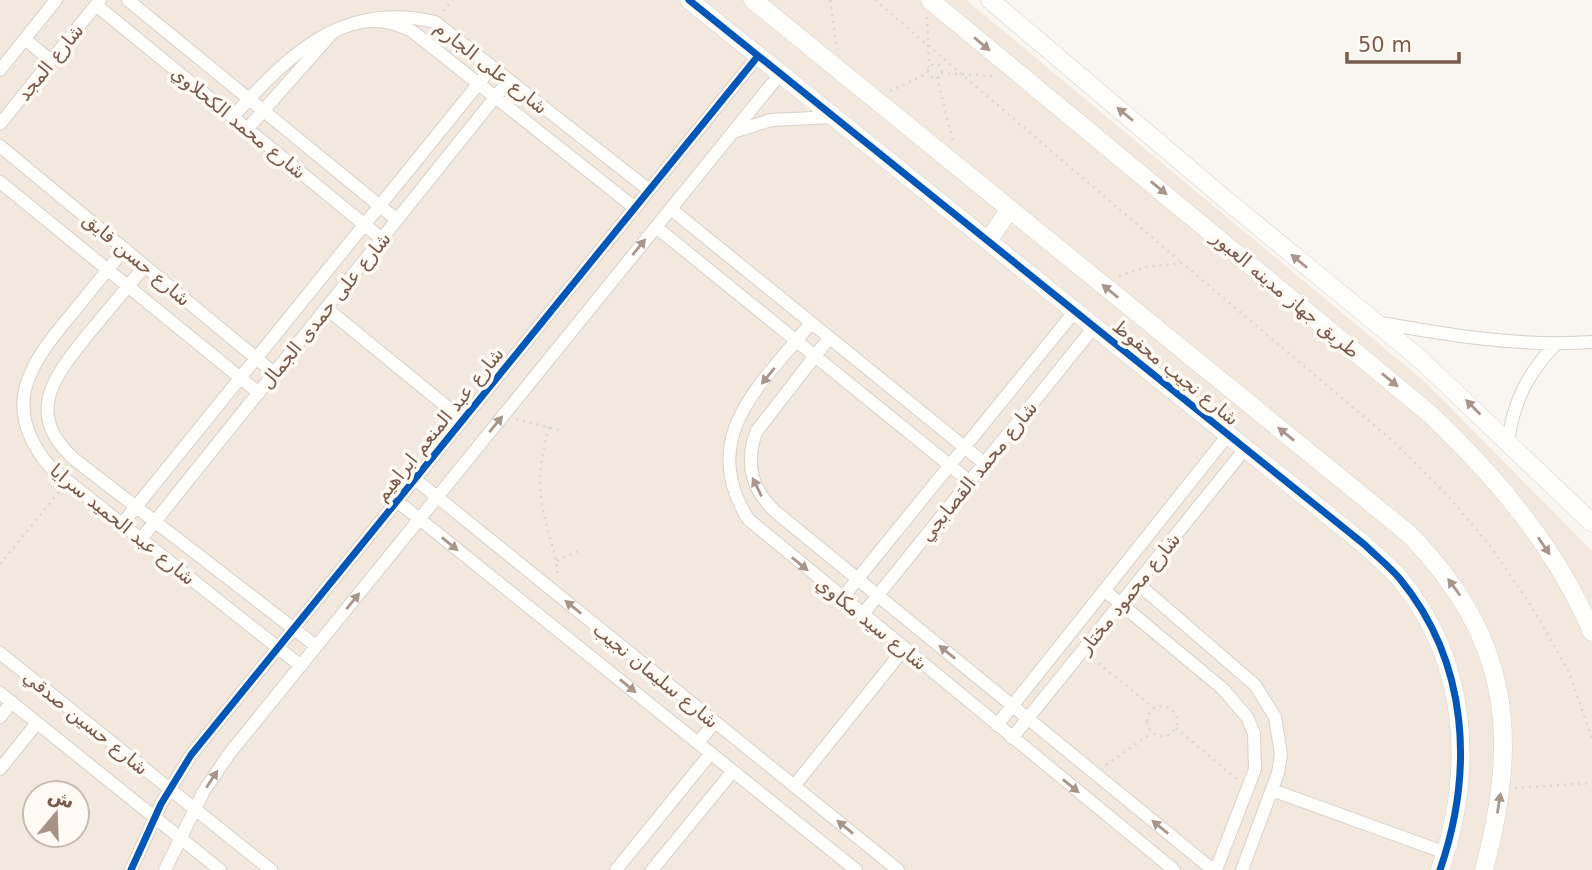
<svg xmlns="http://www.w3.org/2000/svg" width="1592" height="870" font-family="'DejaVu Sans','Noto Sans Arabic',sans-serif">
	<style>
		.residential { fill: #f2e8de; fill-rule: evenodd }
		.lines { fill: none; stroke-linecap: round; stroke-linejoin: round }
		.street-casing { stroke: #d7d1cb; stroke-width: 14 }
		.secondary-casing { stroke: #d9d2cb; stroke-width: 19 }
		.path { stroke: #dcd5d0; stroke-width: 2.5; stroke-dasharray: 2 5; stroke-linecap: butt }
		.street { stroke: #fefefd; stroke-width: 12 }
		.secondary { stroke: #fefefd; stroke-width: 18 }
		.cycleway-casing { stroke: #fffaf3; stroke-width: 11 }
		.cycleway { stroke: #0057b8; stroke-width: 7 }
		.oneway { fill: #a8958b }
		.labels { text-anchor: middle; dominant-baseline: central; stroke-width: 7; stroke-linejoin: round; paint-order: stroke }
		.street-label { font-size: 19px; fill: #7a5c4d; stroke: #fffaf3 }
	</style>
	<rect width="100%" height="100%" fill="#f9f5f0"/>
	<!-- residential -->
	<path class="residential" d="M0,0H966L1425,382L1592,551V870H0ZM35,793H77V835H35Z"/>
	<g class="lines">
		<!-- street casing -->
		<g class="street-casing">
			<path id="street" d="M128,0L397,220
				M96,5L382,239
				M25,39L51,61
				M0,70L56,0
				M233,117C287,56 342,0 435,22L649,190
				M0,124L100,0
				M247,129L333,32C360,18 384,17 412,31L635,208
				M733,132L771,120L834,117
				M0,146L274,373
				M0,182L259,393
				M671,209L984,463
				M656,227L969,481
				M125,249C106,271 88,294 70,316C28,366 0,408 50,467L301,666
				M145,266C126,288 108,311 89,333C55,376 23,412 74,459L316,646
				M326,308L463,420
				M1376,322C1447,335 1520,347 1592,342
				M811,323C761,385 697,436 748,519L1174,870
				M829,338L756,432C745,464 751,490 777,513L1213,870
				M1508,441C1514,401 1527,374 1555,345
				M415,479L898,870
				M397,501L856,870
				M122,524L492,67
				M141,539L509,80
				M1137,583L1255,685L1275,717L1281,754L1278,773L1242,870
				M1104,590L1223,689L1247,717L1254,733L1255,769L1216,870
				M842,598L1075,311
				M862,615L1094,327
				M0,653L271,870
				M0,693L220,870
				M0,717L12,702
				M997,725L1228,435
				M1012,738L1245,449
				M698,743L715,722
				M0,769L37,723
				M794,786L904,649
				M1272,790L1446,853
				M131,870L161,804L191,755L758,56
				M165,870L204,791L229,754L780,74
				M616,870L711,753
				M652,870L733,771"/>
		</g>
		<!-- secondary casing -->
		<g class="secondary-casing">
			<path id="secondary" d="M689,0L1365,545C1376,556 1390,567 1400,579C1469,663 1474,771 1440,870
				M753,0L1409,534C1510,638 1520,734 1484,870
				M930,0L1430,414C1496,477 1556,547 1592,632
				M990,0L1225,199L1419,358L1592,523
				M988,241L1010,209"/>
		</g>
		<!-- path -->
		<path class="path" d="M830,0L837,49
			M875,0L1182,263
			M443,11L453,0
			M927,17L929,67
			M928 71a7 7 0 1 1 14 0a7 7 0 1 1-14 0Z
			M941,73L994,76
			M937,77L953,142
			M890,91L928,73
			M1119,276L1146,267L1182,263L1394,442L1448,496L1491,547L1532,607L1569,672L1592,739
			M516,419L559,430
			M549,427C540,458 537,488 545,519C550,540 557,557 558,578
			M557,561L580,550
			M0,564L59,492
			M1093,659L1154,708
			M1147 721a15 15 0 1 1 30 0a15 15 0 1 1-30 0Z
			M1176,728L1238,780
			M1106,765L1152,733
			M1515,788L1592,783"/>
		<!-- street -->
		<use href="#street" class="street"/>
		<!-- secondary -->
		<use href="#secondary" class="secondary"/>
		<!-- cycleway casing -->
		<g class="cycleway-casing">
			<path id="cycleway" d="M689,0L1365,545C1376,556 1390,567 1400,579C1469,663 1474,771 1440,870
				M131,870L161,804L191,755L758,56"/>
		</g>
		<!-- cycleway -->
		<use href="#cycleway" class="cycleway"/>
	</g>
	<!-- one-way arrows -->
	<defs><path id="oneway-solid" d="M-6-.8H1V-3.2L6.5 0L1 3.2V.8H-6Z" transform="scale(1.75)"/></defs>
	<g class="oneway">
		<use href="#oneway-solid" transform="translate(982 44) rotate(40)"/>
		<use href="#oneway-solid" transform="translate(1125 114) rotate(-140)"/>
		<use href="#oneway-solid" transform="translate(1159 188) rotate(39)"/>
		<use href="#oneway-solid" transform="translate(639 247) rotate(-51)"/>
		<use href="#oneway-solid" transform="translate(1299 261) rotate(-140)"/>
		<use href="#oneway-solid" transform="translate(1110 291) rotate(-141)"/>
		<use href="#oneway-solid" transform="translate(768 376) rotate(129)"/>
		<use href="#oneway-solid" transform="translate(1390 380) rotate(39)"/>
		<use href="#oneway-solid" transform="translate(1473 407) rotate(-135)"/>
		<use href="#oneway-solid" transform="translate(496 424) rotate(-51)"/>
		<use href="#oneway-solid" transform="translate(1286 434) rotate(-141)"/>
		<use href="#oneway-solid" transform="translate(757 487) rotate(-116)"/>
		<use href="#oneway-solid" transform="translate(450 544) rotate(39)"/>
		<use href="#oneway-solid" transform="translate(1544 546) rotate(56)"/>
		<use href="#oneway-solid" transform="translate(800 564) rotate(39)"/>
		<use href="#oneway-solid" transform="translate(1454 587) rotate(-126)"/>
		<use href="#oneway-solid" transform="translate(353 601) rotate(-51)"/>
		<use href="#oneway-solid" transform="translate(573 607) rotate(-141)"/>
		<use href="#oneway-solid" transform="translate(947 652) rotate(-141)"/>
		<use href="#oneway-solid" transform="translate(628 686) rotate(39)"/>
		<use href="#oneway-solid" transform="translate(212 779) rotate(-57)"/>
		<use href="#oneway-solid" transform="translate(1071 786) rotate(39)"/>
		<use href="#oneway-solid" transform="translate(1499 803) rotate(-81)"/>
		<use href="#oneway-solid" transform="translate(845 827) rotate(-141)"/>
		<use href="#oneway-solid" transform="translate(1160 827) rotate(-141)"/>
	</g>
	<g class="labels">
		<!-- street labels -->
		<g class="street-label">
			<text transform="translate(50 62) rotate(-51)">شارع المجد</text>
			<text transform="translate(491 67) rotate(38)">شارع على الجارم</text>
			<text transform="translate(239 122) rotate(39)">شارع محمد الكحلاوي</text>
			<text transform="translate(137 259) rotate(40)">شارع حسن فايق</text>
			<text transform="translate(1286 294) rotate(40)">طريق جهاز مدينه العبور</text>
			<text transform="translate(325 310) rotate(-51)">شارع على حمدى الجمال</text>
			<text transform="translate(1176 372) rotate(39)">شارع نجيب محفوظ</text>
			<text transform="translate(439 424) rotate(-51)">شارع عبد المنعم ابراهيم</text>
			<text transform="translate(978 471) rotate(-51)">شارع محمد القصابجي</text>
			<text transform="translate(123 524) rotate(39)">شارع عبد الحميد سرايا</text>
			<text transform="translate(1129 593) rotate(-51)">شارع محمود مختار</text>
			<text transform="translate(872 623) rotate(39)">شارع سيد مكاوي</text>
			<text transform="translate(656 675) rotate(39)">شارع سليمان نجيب</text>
			<text transform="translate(86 722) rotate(39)">شارع حسين صدقي</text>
		</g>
	</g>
	<!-- north arrow -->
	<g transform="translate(56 814) rotate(19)"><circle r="33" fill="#fffaf3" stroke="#cabbb1" stroke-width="2"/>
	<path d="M0-5L12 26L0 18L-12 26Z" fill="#a69286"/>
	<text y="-10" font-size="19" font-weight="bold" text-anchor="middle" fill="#7a5c4d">ش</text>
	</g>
	<!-- scale -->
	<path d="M1347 52v10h112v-10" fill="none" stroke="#7a5c4d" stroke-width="3.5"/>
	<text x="1358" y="52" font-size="21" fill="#7a5c4d" stroke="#fffaf3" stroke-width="5" paint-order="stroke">50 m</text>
</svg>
